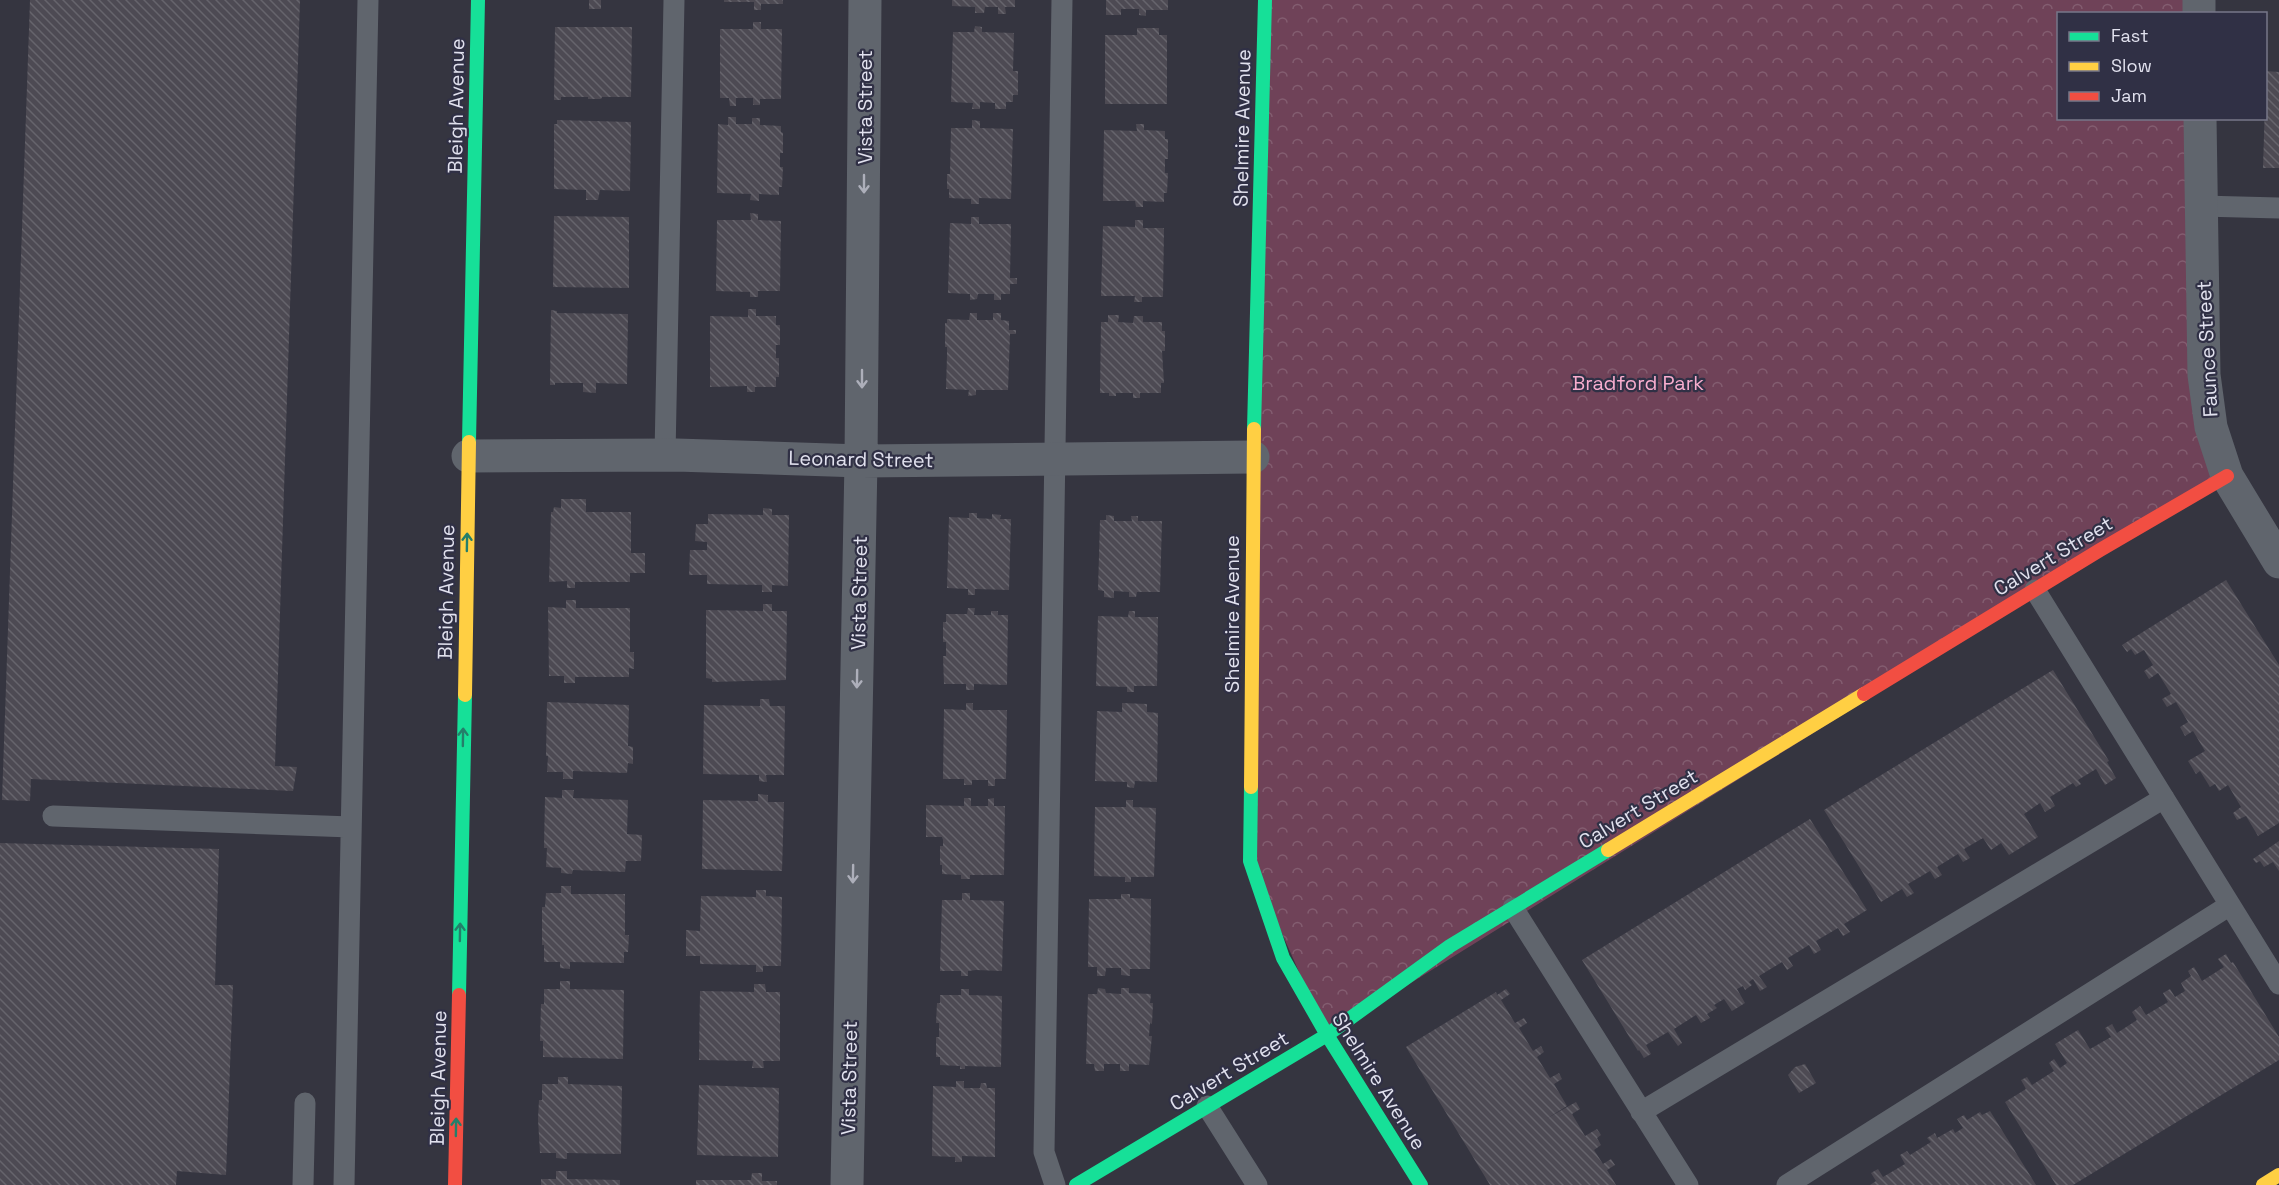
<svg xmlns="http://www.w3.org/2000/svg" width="2279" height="1185" font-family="'Space Grotesk',sans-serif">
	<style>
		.forest { fill: url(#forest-crowns) }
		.building { fill: url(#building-back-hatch) }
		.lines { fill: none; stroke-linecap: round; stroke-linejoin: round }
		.lane { stroke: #60656d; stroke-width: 21 }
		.street { stroke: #60656d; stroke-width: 33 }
		.fast { stroke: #16e098; stroke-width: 14 }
		.slow { stroke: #ffcf43; stroke-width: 14 }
		.jam { stroke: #f24e42; stroke-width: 14 }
		.oneway { stroke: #adafba }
		.oneway2 { stroke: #247f6a }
		.labels { text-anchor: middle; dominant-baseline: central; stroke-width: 4.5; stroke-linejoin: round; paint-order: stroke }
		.street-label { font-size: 20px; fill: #e1e1ee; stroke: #303045 }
		.park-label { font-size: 20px; fill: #f8adce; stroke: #303045 }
	</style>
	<defs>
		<pattern id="forest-crowns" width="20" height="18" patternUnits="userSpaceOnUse" patternTransform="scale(1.5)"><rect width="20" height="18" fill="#6f4258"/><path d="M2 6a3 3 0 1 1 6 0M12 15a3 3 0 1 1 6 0" fill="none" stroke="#835d70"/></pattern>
		<pattern id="building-back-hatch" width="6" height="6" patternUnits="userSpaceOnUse" patternTransform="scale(1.5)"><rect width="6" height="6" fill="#4d4a53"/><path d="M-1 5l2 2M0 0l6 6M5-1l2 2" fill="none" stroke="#66646c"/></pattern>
	</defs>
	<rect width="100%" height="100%" fill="#353540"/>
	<!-- forest -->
	<path class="forest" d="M1265,0H2199V13L2058,14V118L2200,119L2227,476L1327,1035L1250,861Z"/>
	<!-- building -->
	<path class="building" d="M30,0H300L275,766L297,767L293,791L31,779L30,801L2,800Z
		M589,0H601V9H589Z
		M724,0H783V4H761V10H754V2H724Z
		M952,0H1015V7H1005L1006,14H998V7H985L984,13H975V7L952,6Z
		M1106,0H1168V10H1146V16L1139,15V9H1121V15H1106Z
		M753,22H761V29H782L781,99H760V105H753V98H736V106H730L729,98H720V29H753Z
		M975,26L982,27V32L1014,33L1013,71H1018V95H1013V102H1006V109H995V103L980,102V109H972L973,103L951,102L953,32H974Z
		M555,27H632L631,97H602L601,99H588V97H561V100H554Z
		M1137,28H1159V35H1167V104H1105V35H1137Z
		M2266,71L2279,72V168H2263Z
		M728,117H736V124H752V118H760V125L781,126V132L783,133V153H780V167H783L782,187H779V195L759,194V201L750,200L751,194L717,193L718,124L728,125Z
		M557,120L631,122L630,191L600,190L598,200H586V190L554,189V124H557Z
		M972,120L980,121V128L1013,129L1011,199L979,198V204H971V199L949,198V189H947V174H950L951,128H972Z
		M1136,124H1144V130L1165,131V139H1168V159H1165V173H1168L1167,193H1164V202L1143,201V207H1136L1135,201H1103L1104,130L1137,131Z
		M750,213L758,214V220L781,221L780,291H758V297H750V292L716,291L717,220H751Z
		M554,216L629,217V288L553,287Z
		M971,217H979V224H1011L1010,278H1017V284H1010V294H1001V300H994V294H978L977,299L970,300V294L948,293L950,223L971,224Z
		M1135,220H1143V228H1164L1163,297H1142V302H1134L1135,296H1101L1103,226L1135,227Z
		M748,309H756V316H776V325H780V345H776V358H779V377H776V387H755V392H747V386L710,387V316L748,317Z
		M551,310L557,311V313L628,314L627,384L596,383V393L583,392V383H555V385H550Z
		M970,313H977V320H993V313H1001V320L1009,321V330H1016V334H1010L1008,390H976V395L968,396L969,390L946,389L947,355V347H945V323H947V319L969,320Z
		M1108,315H1119L1118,322L1133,323L1134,316H1143V322H1162V331H1165V351H1162L1164,383H1161V393H1140V398H1133V393H1116V396H1109V393H1100L1101,322H1108Z
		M561,499H586V512H631V553H645V573H630V582H575V588H567V581L549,582L551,512H553L554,507L561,508Z
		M763,508L772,509V515H789L788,586L772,585V592H762V585L707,584V575H689L690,550H707V542L695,541L696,524H708V514L763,515Z
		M969,513H977V518L992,519V514L1001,515L1000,519H1011L1009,590L975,589V595H968V589L947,588L949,517L969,518Z
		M1106,515L1114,516V521H1132L1131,516H1138V521H1162L1160,592H1137L1136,597H1129V592L1114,591V598L1104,597V591L1098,590L1100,520H1106Z
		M2226,580L2279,665V823L2258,836L2246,816L2237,820L2233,813L2241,807L2228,785L2219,791L2215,784L2210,787L2200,771L2196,774L2188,761L2205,751L2193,731L2185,736L2180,727L2188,722L2176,702L2167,707L2162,699L2171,694L2158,673L2149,679L2144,671L2153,665L2144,650L2135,655L2131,649L2127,652L2122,645Z
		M566,600H576V608H630V652H634V669L629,668V677H575V683H564V676H549L548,607L566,608Z
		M763,604H772V611H787L786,680L712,682V679L706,678V610L763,611Z
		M968,608H975L974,615H991V611H998V615H1008L1007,685L974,684V690H966V684H944L943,656H946V642H943V622H946V614H967Z
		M1129,611H1135V617H1158L1157,686H1134V692H1127V687L1096,686L1098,616L1128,617Z
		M2053,670L2109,761L2107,762L2116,778L2105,785L2096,769L2078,780L2081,784L2076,787L2073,783L2050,797L2055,806L2045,812L2040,803L2024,814L2038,837L2009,855L2001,843L1991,850L1983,838L1964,849L1970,858L1963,862L1958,854L1937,867L1942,875L1935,879L1930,871L1908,884L1914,893L1907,897L1902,889L1881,902L1824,810Z
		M760,699H769L770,706H785L784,775H766L767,782L759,781V775L703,774L704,705L760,706Z
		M547,702L629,705L628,746L633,747V764L628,763L627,773L573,771V779H563V772H547L548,756H546Z
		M966,703H973V710H1007L1006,779H995V786H988V780H972V785H964V779H943L944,709L966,710Z
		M1122,703L1147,704V712L1158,713L1157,782L1135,781L1134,788L1127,787V782L1095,781L1097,711L1122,712Z
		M562,790H574L573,798L628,800L627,834L642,835L641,861H626L625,872L573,870L572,874L561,873V868L546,867L547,848H544L545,797L562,798Z
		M758,794L768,795V802H784L782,871L702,869L703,800L758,801Z
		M964,798H971V806H988V799L994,798V806H1005L1004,875H970V879H961V875L942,874V865H940V846H943V840L942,837H926V805L964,806Z
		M1126,800H1133V807L1156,808L1154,877H1131V882H1125V877L1094,876L1095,807H1126Z
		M1810,819L1867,910L1844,924L1850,932L1843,936L1838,928L1816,941L1821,950L1814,954L1809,945L1788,958L1793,966L1787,970L1782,962L1759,976L1767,987L1760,991L1753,979L1749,982L1752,985L1745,990L1743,986L1737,989L1745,1003L1732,1011L1724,999L1714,1005L1717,1008L1707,1014L1710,1018L1701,1023L1696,1015L1674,1029L1682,1043L1678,1046L1668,1032L1646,1045L1651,1054L1644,1058L1639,1050L1638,1051L1582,960Z
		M2279,841V871L2273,862L2264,867L2260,861L2256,863L2253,859Z
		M0,843L219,849L215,985H233L226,1175L177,1171L176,1185H0Z
		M561,886H571V894H625V935H629L628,952H624V963L570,962V969L560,968V962H544V945H542V907H545L546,893H561Z
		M756,890H766V896L782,897L781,966H763V972H756V965L700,964V956H686V930L700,931L701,896L756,897Z
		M962,893H970V900L1004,901L1002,971L976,970L968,971V976H961V971H940L942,900H962Z
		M1121,894H1130V898L1151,899L1150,969H1130V976L1121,975V968H1106L1105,976H1097V967H1088L1089,899H1121Z
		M2226,954L2231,963L2233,962L2279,1037V1060L2073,1185H2056L2005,1102L2026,1089L2021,1080L2027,1077L2032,1085L2054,1071L2049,1063L2054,1059L2060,1068L2067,1063L2055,1044L2078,1030L2090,1049L2111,1037L2105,1028L2112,1024L2117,1033L2137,1020L2132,1012L2140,1006L2146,1015L2168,1002L2163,993L2170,989L2175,997L2185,991L2181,983L2191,976L2188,971L2194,967L2202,981L2224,967L2218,959Z
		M560,981H570V989L624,990L623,1059L543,1057V1041H540L541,1004H544V989H560Z
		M754,984H765L766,992H780V1061H763L764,1068H752L753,1061L699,1060L700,991L754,992Z
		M1098,988L1105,989L1106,993L1121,994V988H1129V993L1151,994L1150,1003H1153L1152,1024L1150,1023L1149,1036H1152L1149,1065L1129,1064V1071H1120V1064H1104V1071H1095L1094,1064H1086L1088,994H1097Z
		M961,989H969V995L1002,996L1001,1067L965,1066V1069H960V1066L940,1065V1057H936V1037H939V1023H936L937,1003H940V995H961Z
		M1506,989L1510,994L1501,1000L1515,1023L1524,1018L1527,1023L1519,1028L1533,1051L1541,1046L1544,1052L1537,1057L1550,1078L1559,1073L1562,1079L1554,1084L1567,1106L1546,1119L1576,1102L1580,1109L1572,1114L1585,1136L1597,1129L1601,1135L1597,1138L1601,1145L1594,1150L1603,1164L1611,1159L1615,1165L1607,1170L1616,1185H1490L1406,1047L1496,992L1497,995Z
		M1805,1064L1816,1083L1799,1093L1788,1075L1795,1067Z
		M558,1077H568V1084L622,1086L621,1154L567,1153V1159L556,1158V1153H540L538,1119L539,1100H542V1084H558Z
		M956,1081H964V1088H980L981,1083H986L987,1088H995V1157L962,1156V1162H955V1157L932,1156L933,1086L956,1087Z
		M699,1085L779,1088L778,1157L697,1155Z
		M1990,1111L2036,1185H1870L1876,1181L1871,1173L1878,1169L1883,1177L1905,1164L1900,1155L1907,1151L1910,1155L1931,1142L1927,1138L1935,1133L1937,1138L1953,1129L1955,1133L1963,1128L1957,1119L1964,1115L1967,1120L1980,1112L1982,1115Z
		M556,1171H567V1179L620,1180V1185H541V1179H556Z
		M752,1173H762V1181H777V1185H696V1180H751Z"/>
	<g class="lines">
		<!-- lane -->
		<path class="lane" d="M2201,206L2279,208
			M665,455L674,0
			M2035,590L2279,984
			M53,816L351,827
			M1513,908L1688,1185
			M1207,1106L1257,1185
			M1641,1112L2164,798
			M303,1185L305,1103
			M344,1185L368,0
			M1055,1185L1044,1152L1062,0
			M1787,1185L2230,905"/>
		<!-- street -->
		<path class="street" d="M2199,0V14
			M2200,118L2204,375L2211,427L2227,476L2279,562
			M468,456L676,455L861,461L1253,457
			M847,1185L861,461L865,0"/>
		<!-- fast -->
		<path class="fast" d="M1254,429L1265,0
			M469,442L478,0
			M1251,787L1250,861L1283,958L1327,1035L1421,1185
			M459,995L465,695
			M1076,1185L1327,1035L1450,946L1608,850"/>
		<!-- slow -->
		<path class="slow" d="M465,695L469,442
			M1251,787L1254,429
			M1608,850L1864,694
			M2263,1185L2279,1175"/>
		<!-- jam -->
		<path class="jam" d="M1864,694L2100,550L2227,476
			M455,1185L459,995"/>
	</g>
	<!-- one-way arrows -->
	<defs><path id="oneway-shaft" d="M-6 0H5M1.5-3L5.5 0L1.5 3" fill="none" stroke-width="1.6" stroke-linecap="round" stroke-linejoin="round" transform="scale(1.5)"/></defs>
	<g class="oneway">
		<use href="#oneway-shaft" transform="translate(864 184) rotate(90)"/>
		<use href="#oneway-shaft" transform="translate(862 379) rotate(90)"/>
		<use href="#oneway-shaft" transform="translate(857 679) rotate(91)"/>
		<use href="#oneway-shaft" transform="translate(853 874) rotate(91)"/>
	</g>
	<g class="oneway2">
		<use href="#oneway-shaft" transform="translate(467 542) rotate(-89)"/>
		<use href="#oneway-shaft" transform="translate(463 737) rotate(-89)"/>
		<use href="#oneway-shaft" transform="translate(460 932) rotate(-89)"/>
		<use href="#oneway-shaft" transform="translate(456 1127) rotate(-89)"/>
	</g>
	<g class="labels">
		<!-- street labels -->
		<g class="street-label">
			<text transform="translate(456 106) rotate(-89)">Bleigh Avenue</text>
			<text transform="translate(865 107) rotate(-90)">Vista Street</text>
			<text transform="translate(1242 128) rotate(-89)">Shelmire Avenue</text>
			<text transform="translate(2207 349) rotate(-93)">Faunce Street</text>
			<text transform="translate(861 459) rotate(1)">Leonard Street</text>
			<text transform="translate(2053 556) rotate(-31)">Calvert Street</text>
			<text transform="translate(446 592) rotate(-89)">Bleigh Avenue</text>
			<text transform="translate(859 593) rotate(-89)">Vista Street</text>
			<text transform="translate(1232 614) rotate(-90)">Shelmire Avenue</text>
			<text transform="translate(1638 809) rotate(-31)">Calvert Street</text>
			<text transform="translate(1229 1071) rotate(-31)">Calvert Street</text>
			<text transform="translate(438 1078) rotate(-89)">Bleigh Avenue</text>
			<text transform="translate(849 1078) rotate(-89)">Vista Street</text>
			<text transform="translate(1379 1081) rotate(58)">Shelmire Avenue</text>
		</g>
		<!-- park labels -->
		<g class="park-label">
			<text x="1638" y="383">Bradford Park</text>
		</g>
	</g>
	<!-- legend -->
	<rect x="2057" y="12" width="210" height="108" fill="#303045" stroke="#777789" stroke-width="1.5"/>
	<rect x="2069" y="32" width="30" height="9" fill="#16e098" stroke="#777789" stroke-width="1.5"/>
	<text x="2111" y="42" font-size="18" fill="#e1e1ee">Fast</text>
	<rect x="2069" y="62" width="30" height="9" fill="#ffcf43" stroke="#777789" stroke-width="1.5"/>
	<text x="2111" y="72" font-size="18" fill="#e1e1ee">Slow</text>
	<rect x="2069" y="92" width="30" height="9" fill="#f24e42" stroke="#777789" stroke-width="1.5"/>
	<text x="2111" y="102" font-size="18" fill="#e1e1ee">Jam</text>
</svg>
